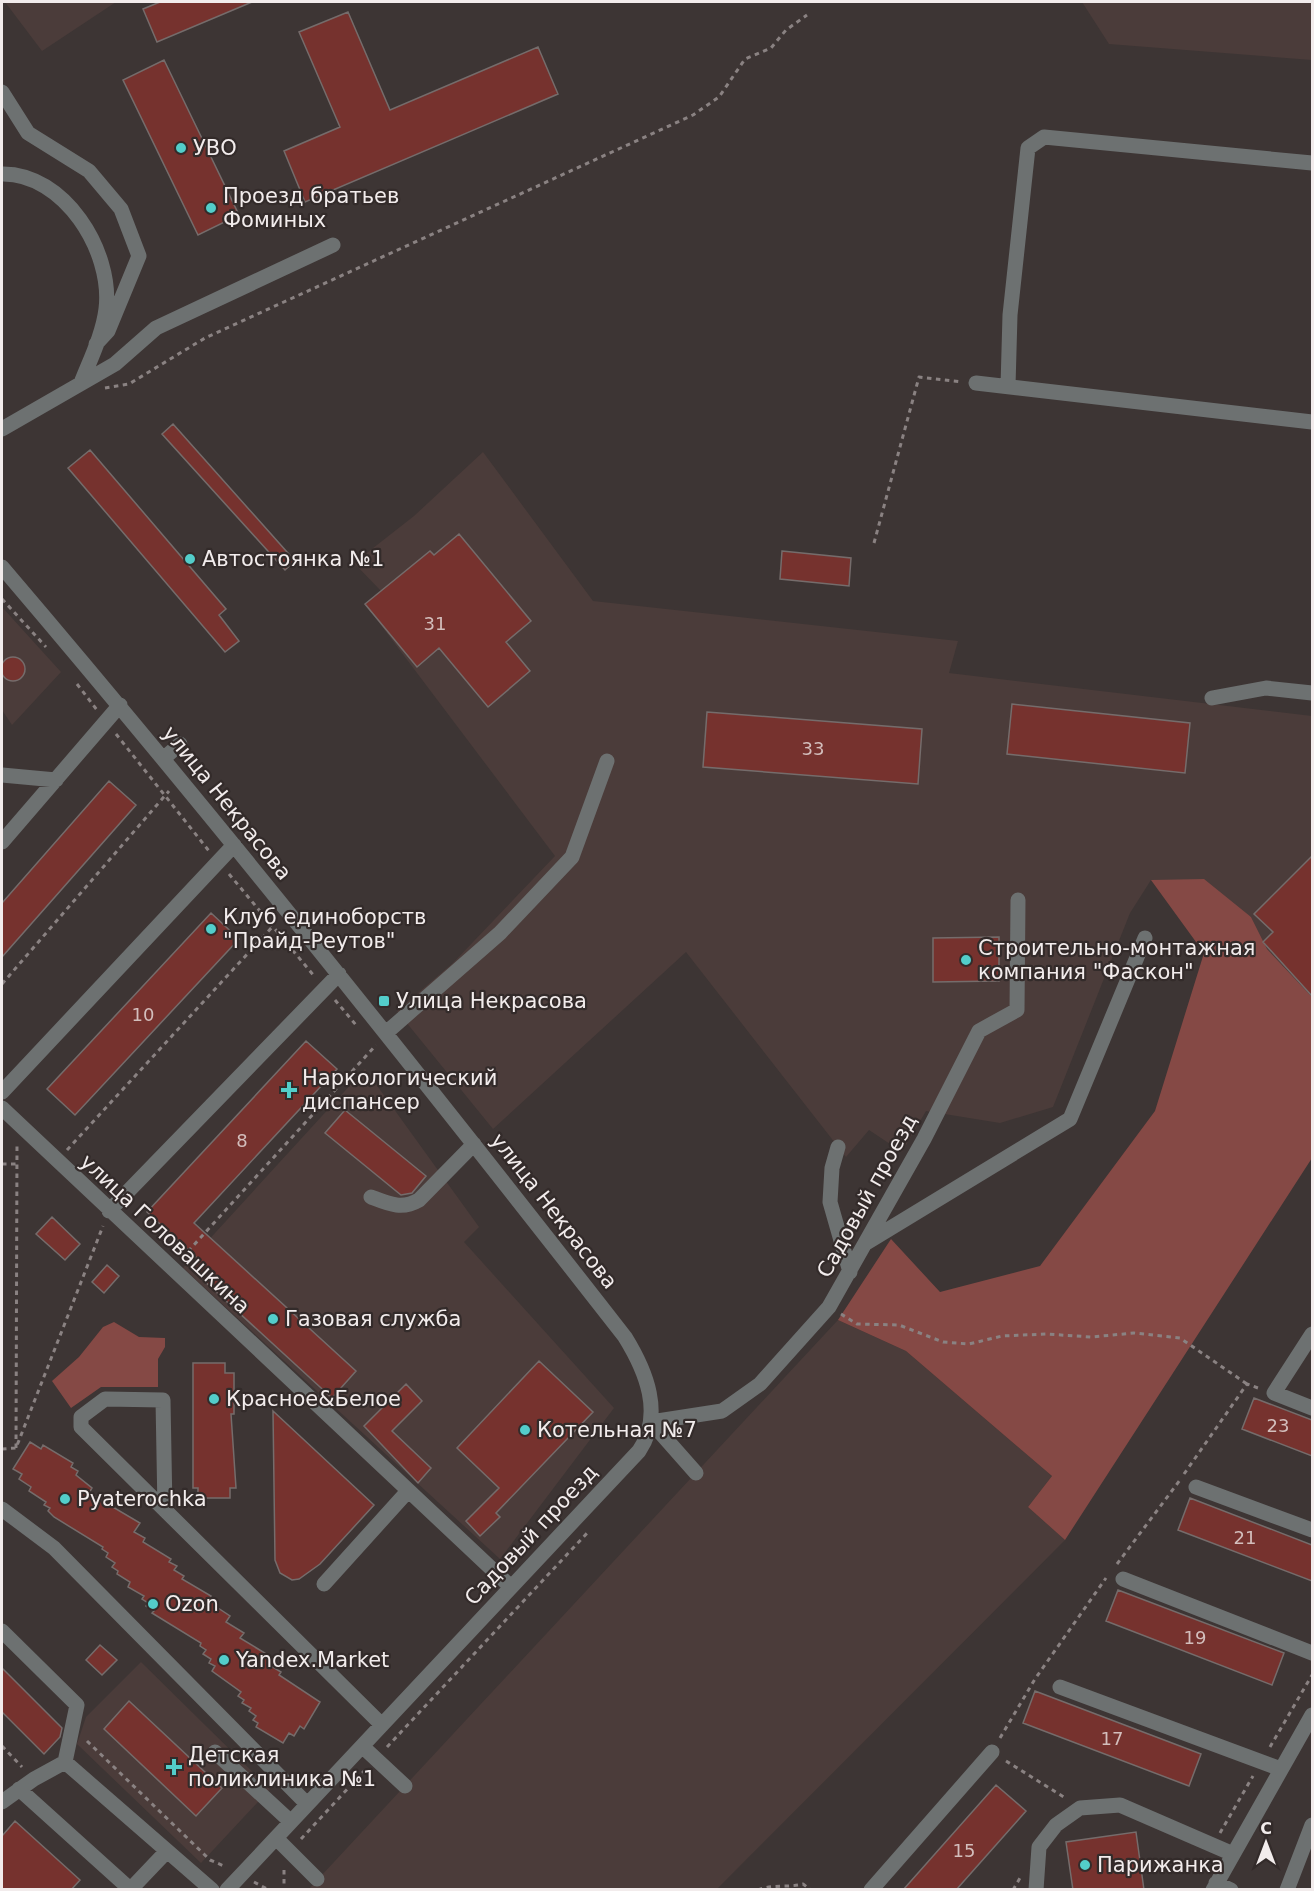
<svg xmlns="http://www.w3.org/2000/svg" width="1314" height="1891" font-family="'DejaVu Sans',sans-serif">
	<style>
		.built { fill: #4b3c3a }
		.green { fill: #854945 }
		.building { fill: #76322e; stroke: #756c6b; stroke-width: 1.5 }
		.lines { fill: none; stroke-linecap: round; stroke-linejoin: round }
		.path { stroke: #8a8282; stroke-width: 3; stroke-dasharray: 4.5 4.5; stroke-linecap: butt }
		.minor { stroke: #6d7171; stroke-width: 15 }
		.poi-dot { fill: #53cdca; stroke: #332b2a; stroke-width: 2 }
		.labels { text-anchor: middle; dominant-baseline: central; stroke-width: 4.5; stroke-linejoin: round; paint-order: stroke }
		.number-label { font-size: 18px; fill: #d3bebc }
		.poi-label { font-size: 21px; fill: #f2ecec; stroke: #332b2a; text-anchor: start }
		.street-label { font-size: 21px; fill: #f2ecec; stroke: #332b2a }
	</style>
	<rect width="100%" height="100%" fill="#3d3534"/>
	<!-- built -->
	<path class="built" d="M5,2H116L42,51Z
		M1082,2H1312V60L1109,44Z
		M483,452L593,601L958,641L949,673L1312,716V997L1267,949L1251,917L1151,880L1130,913L1053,1107L1000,1123L926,1111L902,1152L869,1130L846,1157L686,952L493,1129L397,1011L453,963L555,856L365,604L381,591L354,563L414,516Z
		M2,607L61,672L12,725L2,710Z
		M365,1069L479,1227L464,1242L614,1408L500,1559L183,1268Z
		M838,1320L906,1351L1052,1476L1028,1507L1065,1540L717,1889L308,1890Z
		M141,1662L270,1789L201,1863L77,1744L86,1717Z"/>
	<!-- green -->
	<path class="green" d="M1204,879L1251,917L1267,949L1312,997V1158L1065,1540L1028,1507L1052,1476L906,1351L838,1320L891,1239L940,1292L1040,1266L1155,1111L1204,953L1151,880Z
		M114,1322L139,1337L165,1338V1347L158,1359V1387H101L71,1408L52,1381L79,1357L103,1327Z"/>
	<!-- building -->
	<path class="building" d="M160,2H252L157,42L143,9Z
		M348,12L390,110L538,47L558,94L305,202L284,151L340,127L299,32Z
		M164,60L239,215L198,235L123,80Z
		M173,424L295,561L285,570L162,434Z
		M90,450L226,609L219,615L239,641L225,652L68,468Z
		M459,534L531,621L506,642L530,671L488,707L439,648L417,667L365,604L430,551L434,555Z
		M782,551L851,558L849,586L780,579Z
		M1 669a12 12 0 1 1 24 0a12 12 0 1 1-24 0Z
		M1012,704L1190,723L1185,773L1007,754Z
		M707,712L922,729L918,784L703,767Z
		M109,781L136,805L2,957V903Z
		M1312,856V996L1263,942L1273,932L1254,914Z
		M211,913L239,939L75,1115L47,1089Z
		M999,937V981L933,982V938Z
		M306,1041L337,1069L194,1223L356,1371L332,1398L189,1267L197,1258L147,1212Z
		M345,1110L426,1176L412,1193L401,1195L325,1133Z
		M52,1217L80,1244L65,1260L36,1234Z
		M107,1265L119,1276L104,1293L92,1282Z
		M539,1361L593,1412L496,1513L500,1517L480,1536L466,1521L499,1488L457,1448Z
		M193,1363H225V1373H234V1414H231L236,1488H230V1498H198V1488H193Z
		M406,1384L422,1401L392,1431L431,1468L418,1483L364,1426Z
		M1254,1398L1312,1420V1456L1242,1429Z
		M273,1411L374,1505L320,1564L299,1579L292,1580L280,1573L275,1560Z
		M30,1442L41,1449L43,1445L73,1463L71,1467L78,1471L76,1475L92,1488L89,1493L140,1523L134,1532L145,1538L143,1542L171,1559L169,1562L177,1566L174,1570L184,1576L182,1579L211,1596L209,1599L217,1604L215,1606L230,1616L226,1622L244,1633L240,1638L268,1655L266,1658L273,1662L271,1666L281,1672L279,1675L320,1702L304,1729L300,1726L294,1736L289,1733L283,1743L256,1727L258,1723L253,1720L256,1716L249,1711L251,1708L242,1703L244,1700L238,1696L241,1692L212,1671L215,1666L209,1663L211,1659L203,1654L206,1650L200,1646L201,1643L152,1613L154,1611L146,1606L148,1603L142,1599L144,1596L128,1587L130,1582L117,1574L118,1571L112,1567L115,1563L106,1557L108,1553L102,1549L103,1547L54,1517L48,1511L50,1508L44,1505L46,1502L29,1491L31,1487L19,1479L22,1474L13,1469Z
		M1190,1498L1312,1545V1581L1178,1530Z
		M1118,1590L1284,1653L1272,1685L1106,1621Z
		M100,1645L117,1660L102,1675L86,1660Z
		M2,1668L62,1728L60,1737L44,1754L2,1712Z
		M1035,1691L1201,1754L1189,1786L1023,1723Z
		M129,1701L222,1788L196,1816L104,1729Z
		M996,1785L1026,1811L956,1890H903Z
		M15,1821L80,1880L71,1890H2V1836Z
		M1136,1832L1144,1890H1073L1066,1842Z"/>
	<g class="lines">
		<!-- path -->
		<path class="path" d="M105,388L129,384L205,338L693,115L719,97L745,59L771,48L786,30L807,15
			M874,543L919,377L962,382
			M2,599L46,647
			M77,684L97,710
			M116,734L209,851
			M229,874L315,977
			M2,984L169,791
			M335,1000L356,1025
			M67,1150L274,925
			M2,1164H17
			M182,1258L376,1045
			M841,1314L857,1324L899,1325L943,1342L969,1344L1002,1336L1046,1334L1091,1337L1134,1333L1180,1338L1247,1384
			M16,1448L17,1144
			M2,1449L16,1448L103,1226
			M1184,1474L1247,1384L1258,1388
			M1117,1564L1180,1480
			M1000,1738L1035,1679L1106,1578
			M87,1741L210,1860L224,1866
			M2,1746L22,1767
			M387,1747L589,1531
			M1270,1747L1312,1675
			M1006,1761L1067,1799
			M1220,1833L1253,1776
			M301,1839L366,1769
			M284,1870V1890
			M254,1882L269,1890
			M758,1890C772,1884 788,1888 803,1884L811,1890
			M1013,1890L1020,1878"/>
		<!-- minor -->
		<path class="minor" d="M2,92L28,133L89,171L121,209L139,256L108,331L96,344
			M2,174C64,173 113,251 106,309C103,334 90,360 81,383
			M976,383L1312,422
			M1008,386L1010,315L1028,148L1044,137L1312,163
			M2,429L115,364L156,328L333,245
			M2,567C216,818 422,1077 625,1337C646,1371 664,1414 639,1451L227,1890
			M1212,698L1266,688L1312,693
			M163,759L180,744
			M2,775L56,780
			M2,842L120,705
			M387,1032L500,933L572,857L607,761
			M2,1092L234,845
			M2,1108L511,1587
			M838,1147L832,1168L830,1202L850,1272
			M371,1197C389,1204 402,1210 419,1200L474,1144
			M109,1211L339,974
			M866,1243L1070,1119L1145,938
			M1312,1334L1274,1393L1312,1408
			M651,1422L722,1411L760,1384L829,1307L924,1139L979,1031L1017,1010L1018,900
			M651,1422L696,1473
			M1196,1487L1312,1530
			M2,1509L54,1548L307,1804
			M165,1510L163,1400L105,1399L81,1417V1427L382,1725
			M1123,1579L1312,1653
			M324,1584L408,1491
			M2,1631L77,1705L65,1762
			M1060,1687L1281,1769
			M362,1746L405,1786
			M215,1752L291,1822
			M19,1789L130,1889
			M2,1802L34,1779L65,1762L212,1890
			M276,1838L317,1879
			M1216,1883L1231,1890
			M130,1890L167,1851
			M871,1890L992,1752
			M1036,1890L1039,1847L1056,1825L1080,1808L1120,1805L1233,1854
			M1213,1890L1312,1715
			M1287,1890L1312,1825"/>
	</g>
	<!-- markers -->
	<g class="poi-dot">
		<circle cx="181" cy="148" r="6"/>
		<circle cx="211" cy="208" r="6"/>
		<circle cx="190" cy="559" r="6"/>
		<circle cx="211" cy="929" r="6"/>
		<circle cx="966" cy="960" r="6"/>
		<rect x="378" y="995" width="12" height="12" rx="3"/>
		<path d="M286 1081h6v6h6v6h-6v6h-6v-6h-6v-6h6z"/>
		<circle cx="273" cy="1319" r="6"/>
		<circle cx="214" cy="1399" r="6"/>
		<circle cx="525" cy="1430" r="6"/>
		<circle cx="65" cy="1499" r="6"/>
		<circle cx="153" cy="1604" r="6"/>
		<circle cx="224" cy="1660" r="6"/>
		<path d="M171 1758h6v6h6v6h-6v6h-6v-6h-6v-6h6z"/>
		<circle cx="1085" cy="1865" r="6"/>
	</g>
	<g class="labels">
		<!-- number labels -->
		<g class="number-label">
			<text x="435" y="623">31</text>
			<text x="813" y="748">33</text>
			<text x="143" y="1014">10</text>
			<text x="242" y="1140">8</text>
			<text x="1278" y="1425">23</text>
			<text x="1245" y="1537">21</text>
			<text x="1195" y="1637">19</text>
			<text x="1112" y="1738">17</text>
			<text x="964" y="1850">15</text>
		</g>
		<!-- poi labels -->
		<g class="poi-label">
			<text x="193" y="148">УВО</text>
			<text x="223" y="196">Проезд братьев<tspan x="223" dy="24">Фоминых</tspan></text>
			<text x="202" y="559">Автостоянка №1</text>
			<text x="223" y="917">Клуб единоборств<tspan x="223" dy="24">"Прайд-Реутов"</tspan></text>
			<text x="978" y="948">Строительно-монтажная<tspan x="978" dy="24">компания "Фаскон"</tspan></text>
			<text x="396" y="1001">Улица Некрасова</text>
			<text x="302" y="1078">Наркологический<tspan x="302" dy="24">диспансер</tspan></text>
			<text x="285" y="1319">Газовая служба</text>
			<text x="226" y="1399">Красное&amp;Белое</text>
			<text x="537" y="1430">Котельная №7</text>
			<text x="77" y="1499">Pyaterochka</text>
			<text x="165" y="1604">Ozon</text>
			<text x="236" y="1660">Yandex.Market</text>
			<text x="188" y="1755">Детская<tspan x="188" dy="24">поликлиника №1</tspan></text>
			<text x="1097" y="1865">Парижанка</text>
		</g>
		<!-- street labels -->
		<g class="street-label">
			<text transform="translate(227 803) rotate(51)">улица Некрасова</text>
			<text transform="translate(867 1196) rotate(-61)">Садовый проезд</text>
			<text transform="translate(554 1211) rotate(52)">улица Некрасова</text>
			<text transform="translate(165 1234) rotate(43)">улица Головашкина</text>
			<text transform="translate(531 1535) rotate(-47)">Садовый проезд</text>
		</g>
	</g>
	<!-- border -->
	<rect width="1314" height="1891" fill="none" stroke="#f2ecec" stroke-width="6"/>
	<!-- north arrow -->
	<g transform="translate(1266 1843)" stroke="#332b2a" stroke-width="4.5" paint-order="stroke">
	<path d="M0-4.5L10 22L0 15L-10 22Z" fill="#f2ecec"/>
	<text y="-9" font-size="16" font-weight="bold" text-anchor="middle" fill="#f2ecec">С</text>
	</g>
</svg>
